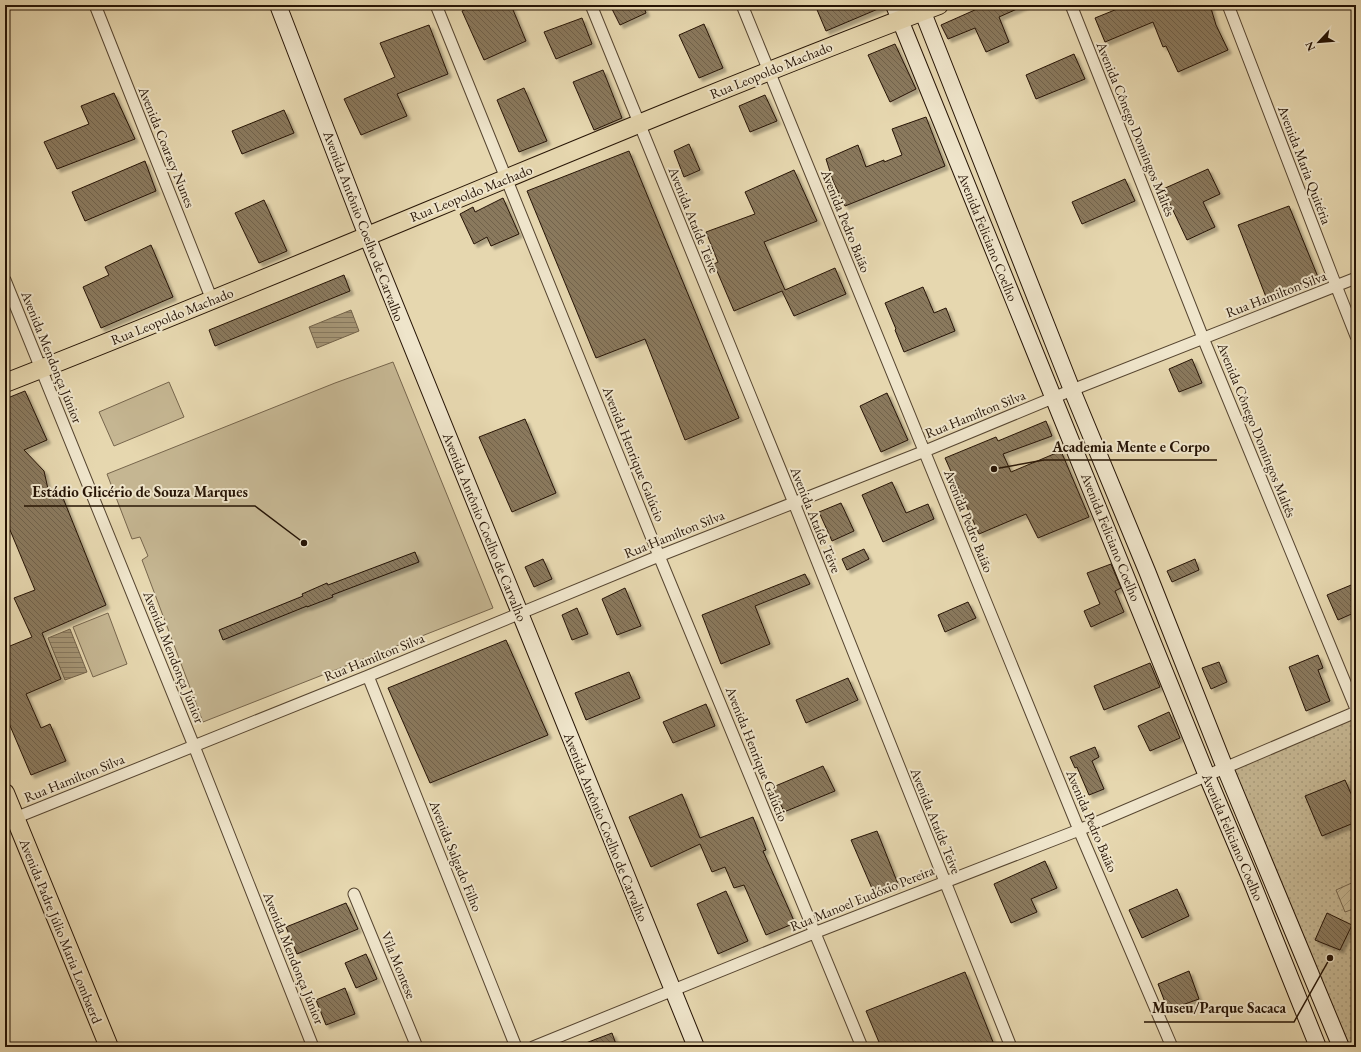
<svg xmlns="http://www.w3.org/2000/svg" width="1361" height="1052" font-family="'EB Garamond',serif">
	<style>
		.grass { fill: #c5b692; stroke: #76654c }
		.park { fill: url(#park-dots); stroke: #76654c }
		.garden { fill: url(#garden-furrows); stroke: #76654c }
		.water { fill: url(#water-rules); stroke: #726148 }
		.building { fill: url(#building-back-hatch); stroke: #261405; filter: url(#shadow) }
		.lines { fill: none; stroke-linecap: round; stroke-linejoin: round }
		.street-casing { stroke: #564530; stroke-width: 13 }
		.secondary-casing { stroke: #261405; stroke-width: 18 }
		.primary-casing { stroke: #261405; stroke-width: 20 }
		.street { stroke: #efe5cb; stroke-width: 11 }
		.secondary { stroke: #efe5cb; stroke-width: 16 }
		.primary { stroke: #e6d7af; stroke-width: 18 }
		.labels { text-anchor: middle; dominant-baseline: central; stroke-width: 4; stroke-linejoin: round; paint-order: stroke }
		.street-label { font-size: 14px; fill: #261405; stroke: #efe5cb }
		.leader { fill: none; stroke: #261405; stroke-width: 1.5 }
		.callout-dot { fill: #261405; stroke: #efe5cb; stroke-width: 1.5 }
		.callout-label { font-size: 15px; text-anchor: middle; font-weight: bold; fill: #261405; stroke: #efe5cb; stroke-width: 4; stroke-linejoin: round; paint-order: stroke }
	</style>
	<defs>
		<pattern id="park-dots" width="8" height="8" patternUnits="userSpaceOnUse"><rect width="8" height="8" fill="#c5b692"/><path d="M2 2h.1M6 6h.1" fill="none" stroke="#a99c7c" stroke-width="1.8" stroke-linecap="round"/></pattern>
		<pattern id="garden-furrows" width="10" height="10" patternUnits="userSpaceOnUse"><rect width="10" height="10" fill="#c5b692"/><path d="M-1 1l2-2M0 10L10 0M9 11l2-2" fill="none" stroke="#a99c7c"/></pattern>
		<pattern id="water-rules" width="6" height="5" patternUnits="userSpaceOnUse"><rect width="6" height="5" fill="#a59575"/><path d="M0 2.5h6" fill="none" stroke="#86785e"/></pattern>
		<pattern id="building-back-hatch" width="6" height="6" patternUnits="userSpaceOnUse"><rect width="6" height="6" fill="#8a795d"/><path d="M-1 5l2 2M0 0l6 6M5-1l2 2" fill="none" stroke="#71624b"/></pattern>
		<filter id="shadow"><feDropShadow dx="3.5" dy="3.5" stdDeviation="1" flood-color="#0004"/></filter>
	</defs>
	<rect width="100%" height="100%" fill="#e6d7af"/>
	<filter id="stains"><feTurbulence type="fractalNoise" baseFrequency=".005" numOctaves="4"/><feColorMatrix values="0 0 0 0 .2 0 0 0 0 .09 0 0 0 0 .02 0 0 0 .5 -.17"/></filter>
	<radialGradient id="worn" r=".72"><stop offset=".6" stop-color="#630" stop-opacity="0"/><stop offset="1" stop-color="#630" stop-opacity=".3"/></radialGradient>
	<!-- grass -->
	<path class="grass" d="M393,362L493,608L203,722L142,560L148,556L140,537L132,539L107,474L335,383Z
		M169,382L184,417L114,446L99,412Z
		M108,613L127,664L93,677L73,627Z"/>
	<!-- park -->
	<path class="park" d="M1355,718L1356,721V1047H1342L1228,771Z"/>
	<!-- garden -->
	<path class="garden" d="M1356,881V908L1345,912L1336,890Z"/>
	<!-- water -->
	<path class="water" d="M351,310L359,331L317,348L309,327Z
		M70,629L87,672L65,680L48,638Z"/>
	<!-- building -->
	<path class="building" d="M475,5H511L526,41L484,60L462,11Z
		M610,5H643L646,13L620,25Z
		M815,5H885V6L826,31Z
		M986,5H1026L999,17L1009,42L986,52L975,28L948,39L941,25Z
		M1127,5H1210L1216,25L1228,50L1178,72L1166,46L1163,47L1153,22L1105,42L1095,18Z
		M582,18L592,44L556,59L544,32Z
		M704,24L723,68L699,78L679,35Z
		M429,25L448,74L397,94L407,116L361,135L344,99L395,77L380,43Z
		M895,44L916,89L890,102L868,55Z
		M1074,54L1085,79L1036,99L1026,75Z
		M603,70L622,118L594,130L573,82Z
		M524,88L547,141L519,152L497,100Z
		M114,93L135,139L57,169L44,142L89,124L81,106Z
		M765,95L777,121L750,132L739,106Z
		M284,110L294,133L242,154L232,131Z
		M926,117L945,166L845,206L833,181L826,159L858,145L866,167L884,160V162L902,155L892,129Z
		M689,144L700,170L684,177L674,151Z
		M629,151L739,418L685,440L645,339L596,358L527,191Z
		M145,161L156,191L85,221L72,192Z
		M1208,169L1220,194L1203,202L1215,227L1187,240L1163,189Z
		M794,170L817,221L764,242L785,290L835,268L846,294L794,316L782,291L734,311L714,264L718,262L706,232L755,214L745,192Z
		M1125,179L1135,201L1082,224L1072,202Z
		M503,198L519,234L491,246L487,237L474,244L460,214L473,207L475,212Z
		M264,200L287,251L259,263L235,213Z
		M1289,206L1318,277L1266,297L1238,225Z
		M151,245L173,297L101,328L83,287L109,275L105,267Z
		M344,275L350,291L215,346L209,330Z
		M923,287L934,313L946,308L955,331L904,352L895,330L896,329L885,303Z
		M1192,359L1202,383L1179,392L1169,369Z
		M25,391L47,440L24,450L44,471L50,498L61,493L106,605L42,633L61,679L26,694L41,728L50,724L66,761L31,775L5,714V648L32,637L14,598L35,590L5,518V399Z
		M887,393L908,440L881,452L860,406Z
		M525,419L556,493L512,512L479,437Z
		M1046,421L1052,436L1003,454L1011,472L1061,451L1089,517L1038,538L1026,514L979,534L945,458L996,437L998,441Z
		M892,482L906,513L928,504L934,519L883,542L862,495Z
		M841,503L854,531L832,541L819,512Z
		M864,549L869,559L847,570L842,559Z
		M415,552L419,562L332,595L333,597L307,607V606L223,640L219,630L303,596L302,594L327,583L328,585Z
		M543,559L552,579L534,587L525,567Z
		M1195,559L1199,570L1172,582L1167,571Z
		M1111,564L1121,588L1115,591L1124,612L1091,627L1084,611L1100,604L1087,573Z
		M805,574L810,584L755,606L770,644L721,664L702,615Z
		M1356,583V612L1338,620L1327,595Z
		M625,588L641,626L617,635L602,599Z
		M968,602L976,618L945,632L938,615Z
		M577,608L588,634L572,640L562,615Z
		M506,640L548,735L430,783L388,688Z
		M1318,655L1323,668L1318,670L1330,701L1306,711L1289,667Z
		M1219,662L1227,682L1211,689L1202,668Z
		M1150,663L1160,687L1104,710L1094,686Z
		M629,672L640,698L586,720L575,693Z
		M848,678L858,700L806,723L796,700Z
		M706,704L715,726L673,743L663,722Z
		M1169,712L1180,738L1150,751L1138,726Z
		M1095,747L1099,757L1092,761L1104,789L1089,795L1077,767L1075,768L1070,757Z
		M823,766L835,791L784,812L773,787Z
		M1345,780L1356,805V822L1322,836L1305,796Z
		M682,794L700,838L753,817L766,850L763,851L795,923L766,935L744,885L734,888L725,867L712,872L700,844L651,867L629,817Z
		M877,831L898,884L874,893L851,840Z
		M1045,861L1057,888L1031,899L1037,912L1011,923L994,884Z
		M1177,889L1189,916L1142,938L1129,910Z
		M726,891L748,941L718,954L697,904Z
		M346,903L358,929L297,954L286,927Z
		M1327,913L1352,925L1340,950L1315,940Z
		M366,954L377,979L356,988L345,963Z
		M1189,971L1199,999L1168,1010L1158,984Z
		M965,972L995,1047H881L866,1011Z
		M345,988L355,1014L326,1025L316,1000Z
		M612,1033L617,1047H578V1046Z"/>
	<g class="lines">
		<!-- street casing -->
		<g class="street-casing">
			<path id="street" d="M95,5L212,300
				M436,5L657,551L862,1047
				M591,5L794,503L1011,1047
				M742,5L1079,830L1172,1047
				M1071,5L1203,338L1356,709
				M1228,5L1333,278L1356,336
				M5,280L194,746L313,1047
				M368,676L516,1047
				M5,822L368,676L659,556L925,451L1072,390L1356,278
				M354,894L417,1047
				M533,1047L814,933L1079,830L1356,712"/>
		</g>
		<!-- secondary casing -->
		<g class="secondary-casing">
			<path id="secondary" d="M278,5L367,236L696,1047
				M894,5L1207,776L1251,880L1318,1047
				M920,5L1072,390L1147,571L1225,768L1341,1047"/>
		</g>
		<!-- primary casing -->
		<g class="primary-casing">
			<path id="primary" d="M5,383C318,261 625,124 939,5
				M5,793L109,1047"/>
		</g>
		<!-- street -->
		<use href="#street" class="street"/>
		<!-- secondary -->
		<use href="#secondary" class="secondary"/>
		<!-- primary -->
		<use href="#primary" class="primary"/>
	</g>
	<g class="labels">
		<!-- street labels -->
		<g class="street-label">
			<text transform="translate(771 70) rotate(-22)">Rua Leopoldo Machado</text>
			<text transform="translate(1136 129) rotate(68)">Avenida Cônego Domingos Maltês</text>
			<text transform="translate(167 147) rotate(68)">Avenida Coaracy Nunes</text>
			<text transform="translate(1305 165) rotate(69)">Avenida Maria Quitéria</text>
			<text transform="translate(471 193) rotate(-22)">Rua Leopoldo Machado</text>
			<text transform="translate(694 220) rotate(68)">Avenida Ataíde Teive</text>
			<text transform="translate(846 221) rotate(68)">Avenida Pedro Baião</text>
			<text transform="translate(364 226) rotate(69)">Avenida Antônio Coelho de Carvalho</text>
			<text transform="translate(988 237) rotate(68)">Avenida Feliciano Coelho</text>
			<text transform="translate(1276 294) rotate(-21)">Rua Hamilton Silva</text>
			<text transform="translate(172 316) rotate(-22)">Rua Leopoldo Machado</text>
			<text transform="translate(52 357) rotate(68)">Avenida Mendonça Júnior</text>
			<text transform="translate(975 414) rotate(-22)">Rua Hamilton Silva</text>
			<text transform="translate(1257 430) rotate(68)">Avenida Cônego Domingos Maltês</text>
			<text transform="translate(634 454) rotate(68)">Avenida Henrique Galúcio</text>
			<text transform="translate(816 520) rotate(68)">Avenida Ataíde Teive</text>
			<text transform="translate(969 521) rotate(68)">Avenida Pedro Baião</text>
			<text transform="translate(485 527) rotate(68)">Avenida Antônio Coelho de Carvalho</text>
			<text transform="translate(674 534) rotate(-22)">Rua Hamilton Silva</text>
			<text transform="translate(1111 537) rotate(68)">Avenida Feliciano Coelho</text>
			<text transform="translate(174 657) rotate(68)">Avenida Mendonça Júnior</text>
			<text transform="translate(374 657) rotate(-22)">Rua Hamilton Silva</text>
			<text transform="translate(757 754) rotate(68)">Avenida Henrique Galúcio</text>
			<text transform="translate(74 778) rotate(-22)">Rua Hamilton Silva</text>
			<text transform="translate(936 821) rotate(68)">Avenida Ataíde Teive</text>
			<text transform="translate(1092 821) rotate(67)">Avenida Pedro Baião</text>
			<text transform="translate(606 827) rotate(68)">Avenida Antônio Coelho de Carvalho</text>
			<text transform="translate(1233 837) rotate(67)">Avenida Feliciano Coelho</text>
			<text transform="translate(456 856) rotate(68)">Avenida Salgado Filho</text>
			<text transform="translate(862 898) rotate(-22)">Rua Manoel Eudóxio Pereira</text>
			<text transform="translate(61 931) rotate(68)">Avenida Padre Júlio Maria Lombaerd</text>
			<text transform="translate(294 958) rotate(68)">Avenida Mendonça Júnior</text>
			<text transform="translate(399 965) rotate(68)">Vila Montese</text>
		</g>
	</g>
	<!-- callouts -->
	<path class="leader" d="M994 469L1044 460H1217M304 543L255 506H24M1330 958L1294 1022H1144"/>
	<g class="callout-dot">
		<circle cx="994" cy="469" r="4"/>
		<circle cx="304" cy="543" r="4"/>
		<circle cx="1330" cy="958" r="4"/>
	</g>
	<g class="callout-label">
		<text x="1131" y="452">Academia Mente e Corpo</text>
		<text x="140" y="497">Estádio Glicério de Souza Marques</text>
		<text x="1219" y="1013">Museu/Parque Sacaca</text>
	</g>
	<!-- margin -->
	<rect width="1361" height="1052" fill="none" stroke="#e6d7af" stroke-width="20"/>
	<rect x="6" y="6" width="1349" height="1040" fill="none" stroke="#261405" stroke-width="2"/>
	<rect x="10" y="10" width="1341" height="1032" fill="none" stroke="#261405"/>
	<!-- north arrow -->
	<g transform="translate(1319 42) rotate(244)" stroke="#efe5cb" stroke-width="3" paint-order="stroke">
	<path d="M0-3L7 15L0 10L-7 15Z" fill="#261405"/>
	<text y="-6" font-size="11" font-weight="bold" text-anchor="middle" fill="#261405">N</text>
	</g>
	<rect width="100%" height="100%" filter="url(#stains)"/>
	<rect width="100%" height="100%" fill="url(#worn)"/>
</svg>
